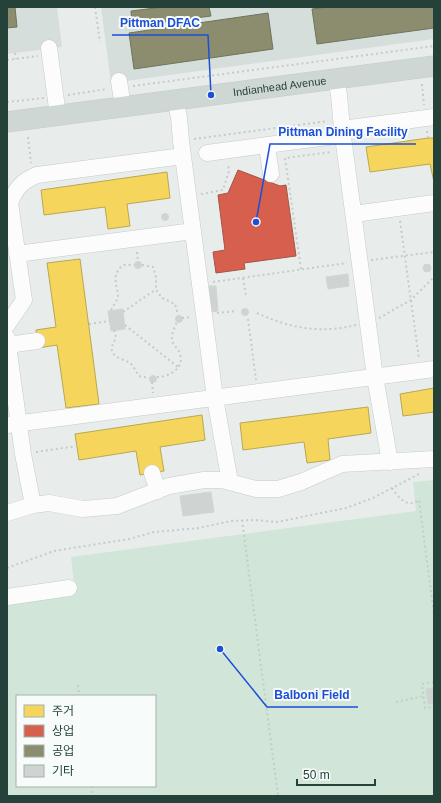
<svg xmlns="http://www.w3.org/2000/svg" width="441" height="803" font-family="Helvetica,'Noto Sans KR',sans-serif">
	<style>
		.built { fill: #d6dedb }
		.green { fill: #d1e6d8; fill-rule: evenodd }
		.homes { fill: #f6d55c; stroke: #b7a952 }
		.shops { fill: #d6604d; stroke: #a15747 }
		.industry { fill: #8c8c6e; stroke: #6d765e }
		.building { fill: #cfd4d2; stroke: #d1d6d4 }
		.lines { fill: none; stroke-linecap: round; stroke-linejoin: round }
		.minor-casing { stroke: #c5cac8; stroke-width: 17 }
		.major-casing { stroke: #c3ccc9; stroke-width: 21 }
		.path { stroke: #c3ccca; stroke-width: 2; stroke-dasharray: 2 3; stroke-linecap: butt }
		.minor { stroke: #fcfcfc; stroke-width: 16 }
		.major { stroke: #cfd7d5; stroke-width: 20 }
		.labels { text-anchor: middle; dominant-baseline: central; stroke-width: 4; stroke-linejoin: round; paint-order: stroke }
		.street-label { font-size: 11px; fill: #24423a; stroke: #f7fbf9 }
		.leader { fill: none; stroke: #1d4ed8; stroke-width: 1.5 }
		.callout-dot { fill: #1d4ed8; stroke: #f7fbf9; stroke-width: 1.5 }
		.callout-label { font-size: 12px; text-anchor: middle; font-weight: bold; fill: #1d4ed8; stroke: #f7fbf9; stroke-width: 4; stroke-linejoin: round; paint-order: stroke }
	</style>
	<rect width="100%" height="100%" fill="#e8edeb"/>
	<!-- built -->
	<path class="built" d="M7,7H57L62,47L7,54Z
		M101,7H434V39L111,83Z"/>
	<!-- green -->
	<path class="green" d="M434,480V796H7V603L75,593L71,557L416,511L413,482ZM17,696H155V786H17Z"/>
	<!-- homes -->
	<path class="homes" d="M428,138H434V182L430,164L370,172L366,147Z
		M167,172L170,198L127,204L130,226L108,229L105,207L44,215L41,190Z
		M80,259L99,404L66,408L57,345L38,348L36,330L56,327L47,263Z
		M434,388V412L403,416L400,394Z
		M368,407L371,433L328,439L330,460L307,463L304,442L243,450L240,423Z
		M202,415L205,440L160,447L164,471L140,475L136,451L79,460L75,434Z"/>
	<!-- shops -->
	<path class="shops" d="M238,170L280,186L286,185L296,256L244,263L245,269L216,273L213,252L225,250L218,195L228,193Z"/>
	<!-- industry -->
	<path class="industry" d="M7,7H15L17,27L7,28Z
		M163,7H209L211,16L132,26L131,11Z
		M328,7H434V28L317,44L312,9Z
		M268,13L273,49L134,69L129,33Z"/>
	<!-- building -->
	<path class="building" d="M161.5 217a3.5 3.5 0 1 1 7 0a3.5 3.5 0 1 1-7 0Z
		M134.5 265a3.5 3.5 0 1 1 7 0a3.5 3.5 0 1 1-7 0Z
		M423 268a4 4 0 1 1 8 0a4 4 0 1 1-8 0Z
		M348,274L349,286L328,289L326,277Z
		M208,286H216L218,311L211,312Z
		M241.5 312a3.5 3.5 0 1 1 7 0a3.5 3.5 0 1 1-7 0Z
		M123,309L125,329L111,331L108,311Z
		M175.5 319a3.5 3.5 0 1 1 7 0a3.5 3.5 0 1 1-7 0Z
		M149.5 379a3.5 3.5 0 1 1 7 0a3.5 3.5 0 1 1-7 0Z
		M211,492L214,512L183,516L180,496Z
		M434,688V703L428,704L426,689Z"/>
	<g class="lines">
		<!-- minor casing -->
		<g class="minor-casing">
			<path id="minor" d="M49,48L58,116
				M336,79L339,95L342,129L375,377L390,462
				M119,81L123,107
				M175,100L179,117L181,141L215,398L230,482
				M342,129L434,117
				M267,145L271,174
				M207,153L343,135
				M354,214L434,203
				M17,254L193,231
				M7,325L24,300L10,203C16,188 22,181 37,175L183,156
				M7,338L23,454L33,505
				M8,345L37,341
				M7,425L434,369
				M152,473L158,491
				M7,513L33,505L49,503L83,509L117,506L169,486L204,480H222L256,489H278L301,482L342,464L434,459
				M7,597L69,588"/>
		</g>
		<!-- major casing -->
		<g class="major-casing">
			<g id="major">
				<path id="s1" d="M7,122L434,66"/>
			</g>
		</g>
		<!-- path -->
		<path class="path" d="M95,7L100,42
			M15,53L16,59
			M7,60L38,56
			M422,84L424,105
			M133,86L434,46
			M68,95L107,89
			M7,102L44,98
			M427,131L428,138
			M28,137L31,163
			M194,139L328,121
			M201,194L223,190L229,171L228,164
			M400,221L419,359
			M137,252L138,262
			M371,260L434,252
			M142,265L153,267L156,277V290L162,298L175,304L178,315
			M301,269L285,158L332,152
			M243,278L246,296
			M213,282L347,263
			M111,310L118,298C118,285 110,276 123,265H134
			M123,312L155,290
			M217,313L236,311
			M257,313C289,328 321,334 356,325
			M182,318L191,317
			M379,318L411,300L434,277
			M248,319L256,380
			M89,324L110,321
			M125,325L178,367
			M114,330C119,340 110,344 112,351C115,359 124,359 130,363C134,366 136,372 139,376L149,378
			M157,377C168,377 185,369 180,354C178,348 171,344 172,337C172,332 175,327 177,322
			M152,382L153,393
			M36,452L77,446
			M392,488C398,497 407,509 419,500L434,615
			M242,520L278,796
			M7,568L54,551L129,539L154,532L199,528L231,521L255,520L277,522L346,508L373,498L419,474
			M434,624V632
			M434,682L422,684L425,708L434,707
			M78,685L79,696
			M396,702L424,696
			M92,786L93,796"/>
		<!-- minor -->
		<use href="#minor" class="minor"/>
		<!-- major -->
		<use href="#major" class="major"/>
	</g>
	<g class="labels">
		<!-- street labels -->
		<g class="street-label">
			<text stroke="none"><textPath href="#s1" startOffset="275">Indianhead Avenue</textPath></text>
		</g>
	</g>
	<!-- callouts -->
	<path class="leader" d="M211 95L208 35H112M256 222L270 144H416M220 649L267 707H358"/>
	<g class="callout-dot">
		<circle cx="211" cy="95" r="4"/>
		<circle cx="256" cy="222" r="4"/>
		<circle cx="220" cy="649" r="4"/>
	</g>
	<g class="callout-label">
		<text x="160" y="27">Pittman DFAC</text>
		<text x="343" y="136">Pittman Dining Facility</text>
		<text x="312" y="699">Balboni Field</text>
	</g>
	<!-- border -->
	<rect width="441" height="803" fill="none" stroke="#24423a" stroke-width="16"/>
	<!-- legend -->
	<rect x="16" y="695" width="140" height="92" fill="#f7fbf9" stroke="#a3b1ad"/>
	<rect x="24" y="705" width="20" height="12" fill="#f6d55c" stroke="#a3b1ad"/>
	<text x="52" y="715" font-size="12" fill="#24423a">주거</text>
	<rect x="24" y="725" width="20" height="12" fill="#d6604d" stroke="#a3b1ad"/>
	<text x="52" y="735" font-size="12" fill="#24423a">상업</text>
	<rect x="24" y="745" width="20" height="12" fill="#8c8c6e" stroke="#a3b1ad"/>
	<text x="52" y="755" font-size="12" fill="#24423a">공업</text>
	<rect x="24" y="765" width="20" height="12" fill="#cfd4d2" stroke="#a3b1ad"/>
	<text x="52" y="775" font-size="12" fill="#24423a">기타</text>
	<!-- scale -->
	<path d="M297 779v6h78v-6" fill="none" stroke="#24423a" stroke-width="2"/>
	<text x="303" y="779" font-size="12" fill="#24423a" stroke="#f7fbf9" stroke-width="3" paint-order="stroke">50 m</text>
</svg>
